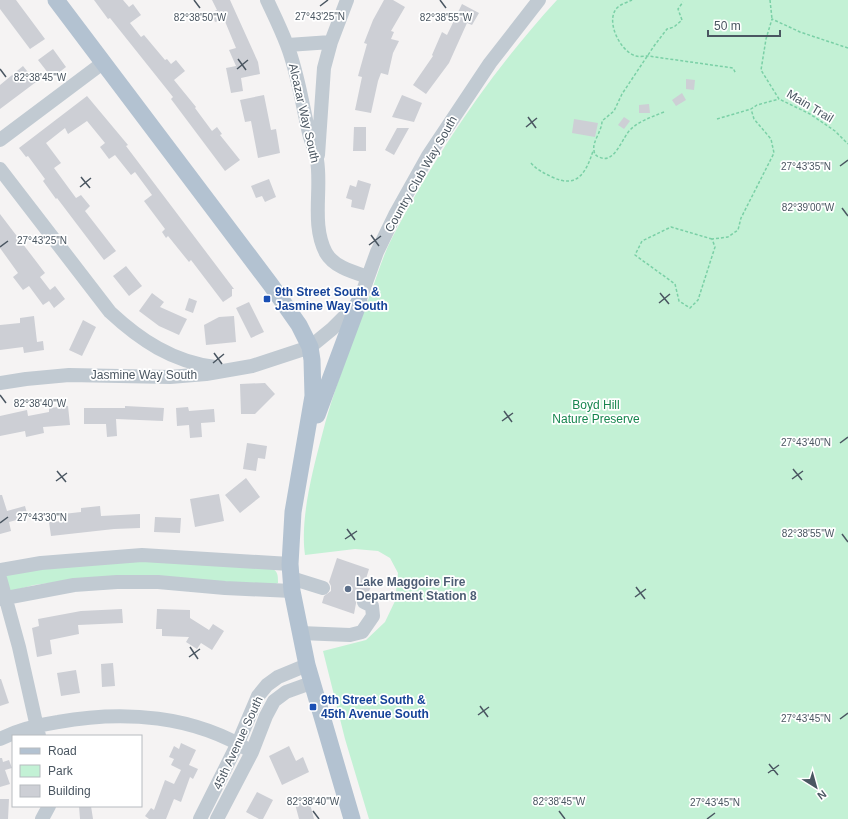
<svg xmlns="http://www.w3.org/2000/svg" width="848" height="819" font-family="Arial,sans-serif">
	<style>
		.green { fill: #c3f1d5 }
		.building { fill: #cdcfd5 }
		.lines { fill: none; stroke-linecap: round; stroke-linejoin: round }
		.path { stroke: #7ad0a6; stroke-width: 1.5; stroke-dasharray: 3 2; stroke-linecap: butt }
		.minor { stroke: #c1cad2; stroke-width: 14 }
		.major { stroke: #b3c2d1; stroke-width: 17 }
		.ticks { fill: none; stroke: #4a5661; stroke-width: 1.5 }
		.transit-dot { fill: #1a4fb4; stroke: #fff; stroke-width: 1.5 }
		.service-dot { fill: #5c6f8a; stroke: #fff; stroke-width: 1.5 }
		.labels { text-anchor: middle; dominant-baseline: central; stroke-width: 3.5; stroke-linejoin: round; paint-order: stroke }
		.street-label { font-size: 12px; fill: #4a5661; stroke: #fff }
		.transit-label { font-size: 12px; font-weight: bold; fill: #164399; stroke: #fff; text-anchor: start }
		.park-label { font-size: 12px; fill: #17864f; stroke: #fff }
		.service-label { font-size: 12px; font-weight: bold; fill: #4e5e75; stroke: #fff; text-anchor: start }
		.ticks-label { font-size: 10px; text-anchor: middle; fill: #4a5661; stroke: #fff; stroke-width: 3.5; stroke-linejoin: round; paint-order: stroke }
	</style>
	<rect width="100%" height="100%" fill="#f5f3f3"/>
	<!-- green -->
	<path class="green" d="M557,0H848V819H369L345,739L323,651L366,640L385,622L395,601L398,573L390,558L378,551L355,549L305,555C300,520 312,473 321,439C333,391 351,345 368,300C376,280 382,257 392,238C437,152 491,72 557,0Z
		M137,561L271,568C278,571 278,575 278,583L273,585L95,577L34,585L0,594V575L19,571Z"/>
	<!-- building -->
	<path class="building" d="M0,0H16L45,39L30,49L0,9Z
		M94,0H123L129,7L133,4L141,15L130,23L141,37L144,35L165,60L167,59L171,64L176,60L185,71L174,80L196,107L195,108L212,131L217,127L222,134L220,135L240,160L225,171L171,99L173,97L110,18L108,19Z
		M212,0H230L258,62L260,74L241,78L243,91L231,93L226,68L236,66L229,50L236,48L224,19L215,22L212,12L217,10Z
		M384,0H393L405,7L391,31L394,32L391,39L399,41L393,53L388,75L381,73L378,81L371,113L355,110L362,77L358,76L367,44L364,43L373,20Z
		M462,4L479,13L472,25L467,23L449,63L426,94L413,85L433,56L432,55L442,32L447,35Z
		M53,49L66,67L52,78L38,60Z
		M23,66L36,82L0,109V85Z
		M686,79L695,80L694,90L686,89Z
		M682,93L686,100L676,106L672,100Z
		M264,95L271,130L276,129L280,153L258,158L251,121L245,122L240,100Z
		M402,95L422,103L414,122L392,117Z
		M87,96L128,145L126,146L234,289H232V296L223,302L191,260L189,262L168,236L166,238L162,232L165,229L144,201L152,195L135,172L131,175L115,155L109,159L100,147L105,143L87,121L68,134L65,128L46,143L61,163L54,168L76,198L81,195L90,206L85,211L116,251L104,260L57,198L56,199L43,181L45,179L28,156L26,157L19,148Z
		M649,104L650,113H639V105Z
		M624,117L630,121L624,129L618,125Z
		M574,119L598,123L595,137L572,133Z
		M354,127H366V151H353Z
		M397,128H409L394,155L385,150Z
		M269,179L276,197L265,202L262,196L256,198L251,186Z
		M358,180L371,184L364,210L351,207L352,200L346,198L350,185L356,187Z
		M0,214L45,273L40,277L50,290L55,286L65,299L54,308L49,301L43,305L29,286L23,290L13,277L18,273L0,248Z
		M126,266L142,286L129,296L113,276Z
		M152,293L164,302L160,307L187,319L179,335L159,326L139,311Z
		M189,298L197,301L193,313L185,310Z
		M249,302L264,332L251,338L236,308Z
		M34,316L37,342L43,341L44,350L24,353L23,347L0,350V325L20,323V318Z
		M234,316L236,342L206,345L204,325L219,317Z
		M83,320L96,327L82,356L69,350Z
		M265,383L275,394L255,414H241L240,384Z
		M68,406L70,425L43,427L44,433L26,437L25,431L0,436V416L27,410L28,416L49,412V408Z
		M125,406L164,408L163,421L116,419L117,436L107,437L106,424H84V408H125Z
		M188,407L189,411L214,409L215,422L201,423L202,437L190,438L189,425L177,426L176,408Z
		M247,443L267,446L265,459L258,458L256,471L243,469Z
		M246,478L260,497L240,513L225,495Z
		M219,494L224,521L195,527L190,499Z
		M0,495H2L7,511L25,506L28,517L9,522L11,531L0,534Z
		M100,506L101,516L140,514V528L114,529L51,536L49,522L63,521V514L81,512V508Z
		M155,517L181,518L180,533L154,532Z
		M337,558L369,569L365,582L372,584L368,594H363L357,598L354,614L322,603L324,596L331,591V586L329,582Z
		M122,609L123,623L78,625L79,634L50,640L52,654L37,657L32,628L39,626L38,619L81,611Z
		M157,609L190,610V618L209,630L213,624L224,631L212,650L201,643L197,649L186,642L189,637L162,636V629H156Z
		M113,663L115,686L102,687L101,664Z
		M76,670L80,693L61,696L57,673Z
		M0,679H1L9,703L0,706Z
		M181,743L196,750L189,765L198,769L193,779L190,777L181,802L174,799L166,819H149L145,816L151,808L154,810L165,780L174,784L181,770L171,765L174,759L169,757L174,746L179,749Z
		M289,746L296,761L303,757L309,772L282,785L269,756Z
		M0,758H2L3,762L9,760L12,768L5,770L10,784L0,787Z
		M257,792L273,800L263,819H259L246,812Z
		M0,799H9L8,819H0Z
		M309,800L314,819H299L295,804Z
		M79,806H91L93,819H80Z"/>
	<g class="lines">
		<!-- path -->
		<path class="path" d="M632,0C628,2 621,4 618,7C604,19 620,52 636,56C640,57 645,56 648,56L733,68L736,74
			M770,0L772,19
			M848,48L800,32L772,19L766,39L761,70L779,99L810,114L835,131L848,144
			M664,112C652,117 641,120 631,129C622,137 615,165 599,157C596,156 594,154 594,150C592,142 602,131 602,121L614,111L622,94L654,46L667,29L674,27L682,20L678,9L683,2
			M717,119L751,109
			M531,163C537,170 544,173 552,177C577,189 586,173 593,151
			M712,239L671,227L642,241L635,255L675,284L679,301L690,308L698,300L715,247L712,239L728,237L738,230L741,218L774,153L771,139L754,119L751,109L757,105L779,99"/>
		<!-- minor -->
		<path class="minor" d="M267,0C274,15 281,29 287,45C298,73 302,104 309,133C311,142 316,151 317,160C322,189 311,225 326,253C334,267 353,272 368,277
			M288,45L331,42
			M0,140L104,62
			M318,155L324,68L331,42L347,0
			M0,169L110,312C140,340 173,362 215,367
			M0,383L26,379L69,375L170,377L206,374L252,366L310,347L332,329L359,302L377,252L395,215L428,156L490,63L539,0
			M0,570L41,563L142,555L290,564
			M0,578L19,647L39,736
			M291,578L323,588
			M0,599L74,585L117,582H158L225,588L292,591
			M300,633L350,635L362,632L373,616L372,606L364,602
			M0,739C18,730 38,725 58,722C124,710 194,715 252,752
			M42,819L49,806
			M200,819L238,743L258,696L267,685L278,677L307,665
			M217,819L252,752L266,716L274,701L286,692L311,683"/>
		<!-- major -->
		<path class="major" d="M56,0L271,285L299,325L310,347L312,360L313,396L293,512L290,564L292,591L307,665L352,819
			M317,415L359,302"/>
	</g>
	<!-- ticks -->
	<path class="ticks" d="M194,0L200,8M440,0L446,8M320,6L328,0M238,59L246,70M0,69L6,77M237,69L248,60M528,117L536,128M526,127L537,118M840,166L848,160M81,177L90,188M80,187L91,178M842,208L848,216M371,235L379,246M369,245L381,236M0,247L8,241M660,293L669,304M659,303L670,294M214,353L222,364M213,363L224,354M0,395L6,403M504,411L512,422M502,421L513,413M840,443L848,437M793,469L802,480M57,471L66,482M792,479L803,471M56,481L67,473M0,523L8,517M347,529L355,540M842,534L848,542M345,539L357,531M636,587L645,599M635,597L646,589M190,647L198,659M189,657L200,649M480,706L488,717M478,715L489,707M840,719L848,713M769,764L778,775M768,773L779,765M313,811L319,819M559,811L565,819M707,819L715,813"/>
	<!-- markers -->
	<g class="transit-dot">
		<rect x="263" y="295" width="8" height="8" rx="2"/>
		<rect x="309" y="703" width="8" height="8" rx="2"/>
	</g>
	<circle class="service-dot" cx="348" cy="589" r="4"/>
	<g class="labels">
		<!-- street labels -->
		<g class="street-label">
			<text transform="translate(810 106) rotate(31)">Main Trail</text>
			<text transform="translate(304 113) rotate(77)">Alcazar Way South</text>
			<text transform="translate(421 174) rotate(-60)">Country Club Way South</text>
			<text x="144" y="375">Jasmine Way South</text>
			<text transform="translate(238 743) rotate(-65)">45th Avenue South</text>
		</g>
		<!-- transit labels -->
		<g class="transit-label">
			<text x="275" y="292">9th Street South &amp;<tspan x="275" dy="14">Jasmine Way South</tspan></text>
			<text x="321" y="700">9th Street South &amp;<tspan x="321" dy="14">45th Avenue South</tspan></text>
		</g>
		<!-- park labels -->
		<g class="park-label">
			<text x="596" y="405">Boyd Hill<tspan x="596" dy="14">Nature Preserve</tspan></text>
		</g>
		<!-- service labels -->
		<g class="service-label">
			<text x="356" y="582">Lake Maggoire Fire<tspan x="356" dy="14">Department Station 8</tspan></text>
		</g>
	</g>
	<g class="ticks-label">
		<text x="320" y="20">27°43'25"N</text>
		<text x="200" y="21">82°38'50"W</text>
		<text x="446" y="21">82°38'55"W</text>
		<text x="40" y="81">82°38'45"W</text>
		<text x="806" y="170">27°43'35"N</text>
		<text x="808" y="211">82°39'00"W</text>
		<text x="42" y="244">27°43'25"N</text>
		<text x="40" y="407">82°38'40"W</text>
		<text x="806" y="446">27°43'40"N</text>
		<text x="42" y="521">27°43'30"N</text>
		<text x="808" y="537">82°38'55"W</text>
		<text x="806" y="722">27°43'45"N</text>
		<text x="313" y="805">82°38'40"W</text>
		<text x="559" y="805">82°38'45"W</text>
		<text x="715" y="806">27°43'45"N</text>
	</g>
	<!-- legend -->
	<rect x="12" y="735" width="130" height="72" fill="#ffffff" stroke="#b7bbc0"/>
	<rect x="20" y="748" width="20" height="6" fill="#b3c2d1" stroke="#b7bbc0"/>
	<text x="48" y="755" font-size="12" fill="#4a5661">Road</text>
	<rect x="20" y="765" width="20" height="12" fill="#c3f1d5" stroke="#b7bbc0"/>
	<text x="48" y="775" font-size="12" fill="#4a5661">Park</text>
	<rect x="20" y="785" width="20" height="12" fill="#cdcfd5" stroke="#b7bbc0"/>
	<text x="48" y="795" font-size="12" fill="#4a5661">Building</text>
	<!-- north arrow -->
	<g transform="translate(816 787) rotate(143)" stroke="#ffffff" stroke-width="3" paint-order="stroke">
	<path d="M0-3L7 15L0 10L-7 15Z" fill="#4a5661"/>
	<text y="-6" font-size="11" font-weight="bold" text-anchor="middle" fill="#4a5661">N</text>
	</g>
	<!-- scale -->
	<path d="M708 30v6h72v-6" fill="none" stroke="#4a5661" stroke-width="2"/>
	<text x="714" y="30" font-size="12" fill="#4a5661" stroke="#ffffff" stroke-width="3" paint-order="stroke">50 m</text>
</svg>
